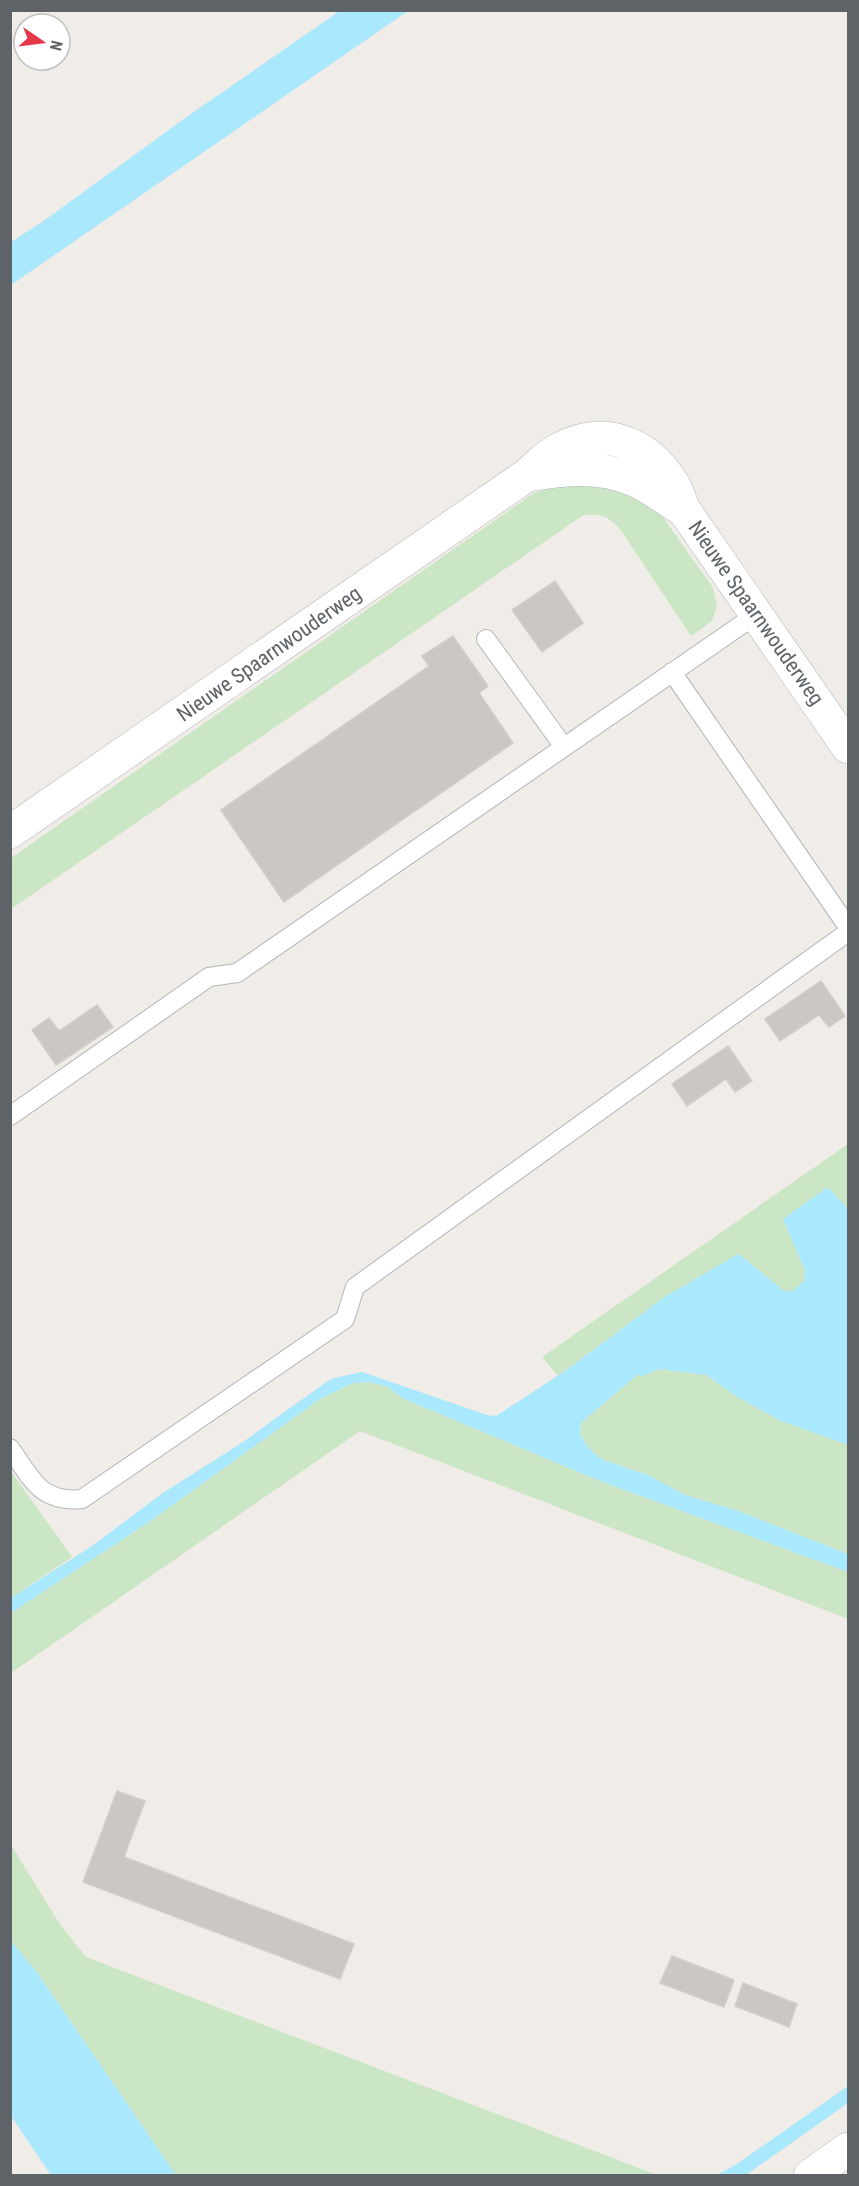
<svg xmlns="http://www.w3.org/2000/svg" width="859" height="2186" font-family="'Roboto Condensed',sans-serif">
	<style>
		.green { fill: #cae6c4 }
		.water { fill: #aae8fd }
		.building { fill: #cbc7c3; stroke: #d5cdc5; stroke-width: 1.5 }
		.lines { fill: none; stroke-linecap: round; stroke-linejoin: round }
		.lane-casing { stroke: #b2b5b9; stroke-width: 20 }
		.street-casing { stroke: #b2b5b9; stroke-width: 34 }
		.secondary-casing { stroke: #b3b7bb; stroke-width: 34 }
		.lane { stroke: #fff; stroke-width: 18 }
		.street { stroke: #fff; stroke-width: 33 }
		.secondary { stroke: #fff; stroke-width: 33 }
		.labels { text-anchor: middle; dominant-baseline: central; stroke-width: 5; stroke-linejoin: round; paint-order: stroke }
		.street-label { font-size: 21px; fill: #5e6367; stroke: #fff }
	</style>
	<rect width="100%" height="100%" fill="#f0ece7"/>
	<!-- green -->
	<path class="green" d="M602,483L657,509L713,588L717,606L712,621L691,636L620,529C608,516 599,512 582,516L11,909V858L534,493L560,484Z
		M848,1144V1209L828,1187L783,1219L805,1271L804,1281L793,1292L784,1291L739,1254L641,1314L558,1376L542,1357Z
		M660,1369L706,1375L739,1398L781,1421L848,1445V1554L736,1510L685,1495L648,1475L607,1461L597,1456L587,1446L580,1434L581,1423L637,1375L643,1376Z
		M369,1382L386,1386L404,1399L600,1481L848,1572V1619L360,1431L11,1673V1613L149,1522L320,1399L353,1383Z
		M10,1470L72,1557L11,1598H10Z
		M10,1843L59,1923L86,1957L657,2175H176L36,1971L11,1941Z"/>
	<!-- water -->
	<path class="water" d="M341,10L408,11L11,285V242L45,220L188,116Z
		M828,1187L848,1209V1445L781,1421L739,1398L706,1375L660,1369L643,1376L637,1375L581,1423L580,1434L587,1446L597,1456L606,1461L648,1475L685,1495L736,1510L848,1554V1572L600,1481L404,1399L386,1386L369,1382L353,1383L320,1399L149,1522L11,1613V1598L92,1546L163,1493L243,1442L325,1383L334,1378L362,1372L487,1415L496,1416L565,1371L663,1298L736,1255H740L784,1291H793L804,1281L805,1271L783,1219Z
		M11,1941L36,1971L176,2175H51L11,2116Z
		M848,2086V2103L746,2175H717L737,2164Z"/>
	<!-- building -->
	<path class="building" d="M555,581L583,623L542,652L512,610Z
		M453,636L488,686L479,693L513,743L284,902L221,810L429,666L422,656Z
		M821,981L845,1016L829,1027L819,1015L780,1041L765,1019Z
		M97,1005L113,1027L56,1065L32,1030L49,1018L59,1031Z
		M728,1046L752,1081L735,1092L726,1079L687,1106L672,1084Z
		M117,1791L145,1801L124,1857L354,1944L340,1979L83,1882Z
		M672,1956L734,1980L724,2007L660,1983Z
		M743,1983L797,2004L789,2027L735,2006Z"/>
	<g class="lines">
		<!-- lane casing -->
		<g class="lane-casing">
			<path id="lane" d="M486,639L564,747
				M672,672L848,927
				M10,1116L209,977L237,973L757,614
				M10,1448C32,1479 40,1503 82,1499L345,1319L355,1287L848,932"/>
		</g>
		<!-- street casing -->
		<g class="street-casing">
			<path id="street" d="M810,2176L848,2149"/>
		</g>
		<!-- secondary casing -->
		<g class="secondary-casing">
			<path id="secondary" d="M528,475C564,469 600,465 634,480C651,487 667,500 682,509
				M10,832L527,475C536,467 546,457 556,451C601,425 646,440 673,484C678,492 680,501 684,510L848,747"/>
		</g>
		<!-- lane -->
		<use href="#lane" class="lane"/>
		<!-- street -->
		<use href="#street" class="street"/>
		<!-- secondary -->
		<use href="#secondary" class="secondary"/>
	</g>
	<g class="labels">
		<!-- street labels -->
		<g class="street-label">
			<text transform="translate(756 613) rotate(55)">Nieuwe Spaarnwouderweg</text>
			<text transform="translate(269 654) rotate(-35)">Nieuwe Spaarnwouderweg</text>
		</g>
	</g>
	<!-- border -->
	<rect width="859" height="2186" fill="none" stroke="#5e6367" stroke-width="24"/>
	<!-- north arrow -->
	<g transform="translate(42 42) rotate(104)"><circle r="28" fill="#ffffff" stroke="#bfc1c2" stroke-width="1.5"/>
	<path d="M0-4.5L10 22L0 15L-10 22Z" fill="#e53849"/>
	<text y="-9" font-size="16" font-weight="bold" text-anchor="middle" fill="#5e6367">N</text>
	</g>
</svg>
